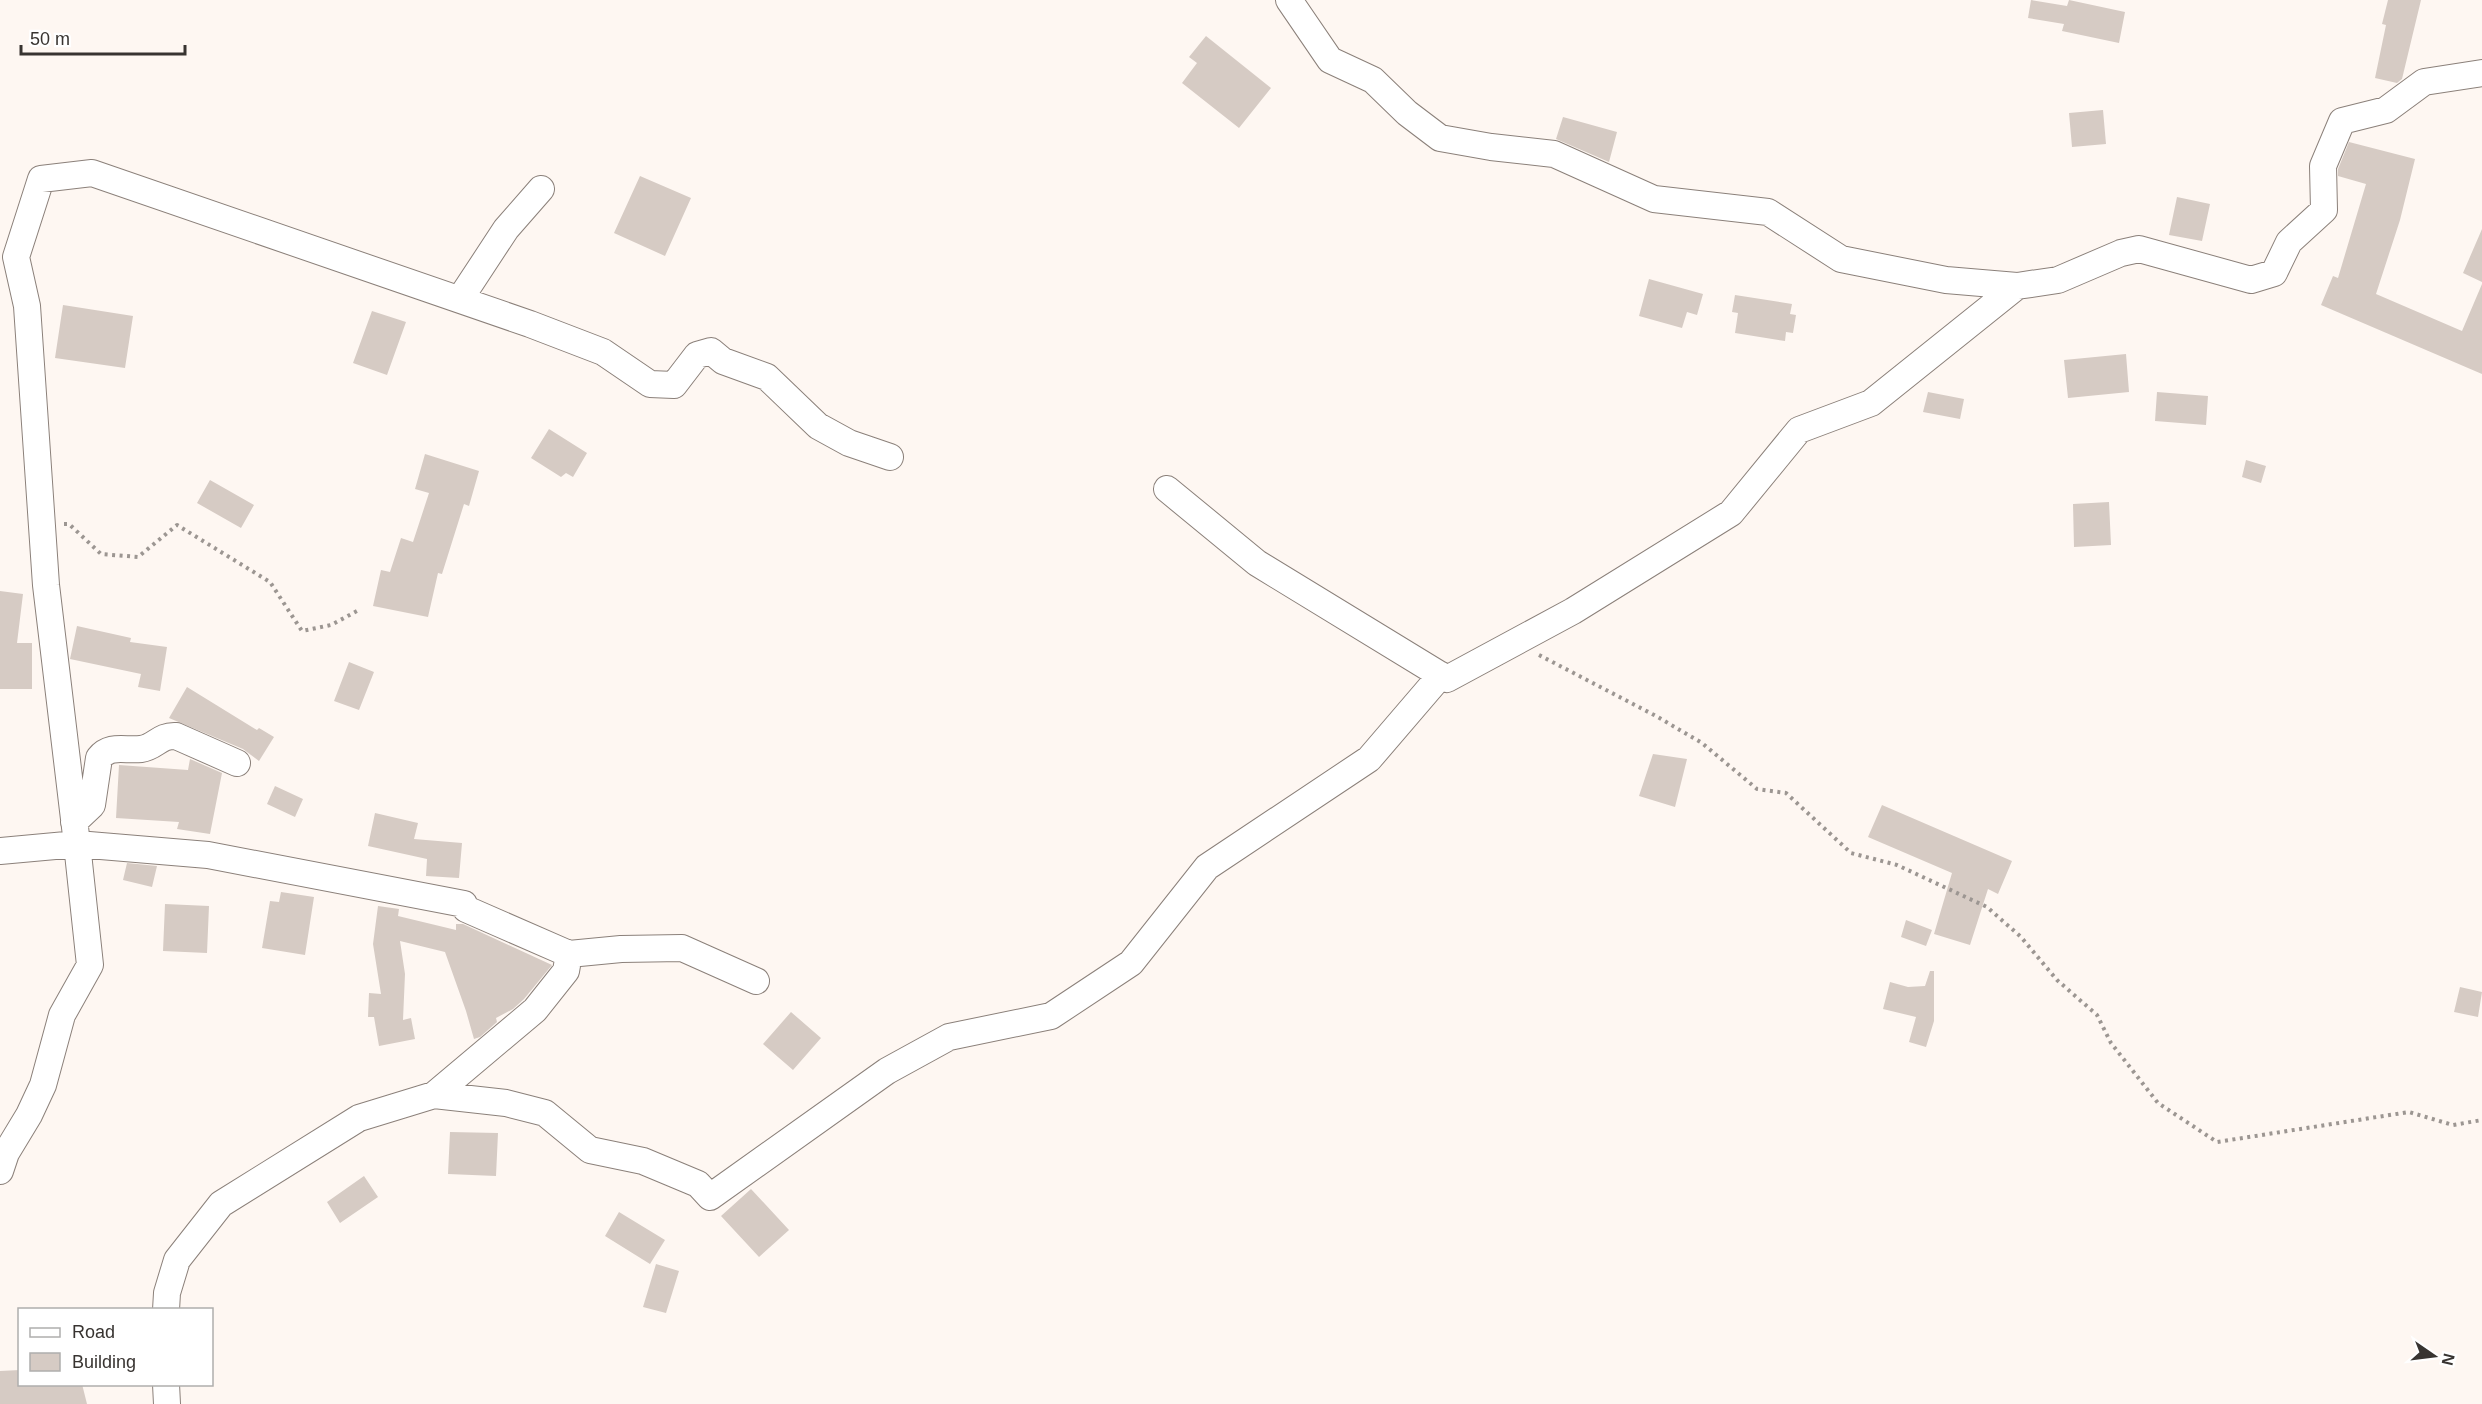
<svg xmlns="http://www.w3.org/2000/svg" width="2482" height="1404" font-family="Helvetica,sans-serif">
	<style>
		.building { fill: #d6cbc4 }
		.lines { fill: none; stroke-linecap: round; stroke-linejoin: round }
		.minor-casing { stroke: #8b807a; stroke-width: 28 }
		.path { stroke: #9c9692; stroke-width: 4; stroke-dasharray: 3 4.5; stroke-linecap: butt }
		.minor { stroke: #fff; stroke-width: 26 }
	</style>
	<rect width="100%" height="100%" fill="#fef7f2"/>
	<!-- building -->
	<path class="building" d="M2031,0L2067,6L2069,0L2125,12L2119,43L2062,31L2064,24L2028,18Z
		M2388,0H2421L2402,79L2397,83L2375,78L2386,25L2382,24Z
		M1206,36L1271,88L1239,128L1182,83L1197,63L1189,57Z
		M2103,110L2106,144L2072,147L2069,113Z
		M1563,117L1617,132L1609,162L1556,139Z
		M2349,142L2415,159L2400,220L2376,294L2462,331L2482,284V374L2321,305L2333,276L2338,278L2366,184L2338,176V169Z
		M640,176L691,198L665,256L614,233Z
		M2177,197L2210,204L2202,241L2169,235Z
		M2482,229V282L2463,273Z
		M1649,279L1703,294L1697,315L1687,312L1682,328L1639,316Z
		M1735,295L1792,304L1790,314L1796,315L1793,333L1786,332L1785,341L1735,333L1738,313L1732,312Z
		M63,305L133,316L125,368L55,358Z
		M372,311L406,322L387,375L353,363Z
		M2126,354L2129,392L2068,398L2064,360Z
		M1928,392L1964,399L1960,419L1923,412Z
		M2157,392L2208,396L2206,425L2155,421Z
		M549,429L587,453L573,477L566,473L561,477L531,458Z
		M425,454L479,471L469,506L464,504L442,574L438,573L428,617L373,606L381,570L390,572L401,538L413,542L429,493L415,489Z
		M2246,460L2266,466L2261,483L2242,477Z
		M210,480L254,505L241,528L197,503Z
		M2109,502L2111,545L2074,547L2073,504Z
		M0,591L23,594L17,643H32V689H0Z
		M77,626L131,638L130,642L167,647L160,691L138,687L141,674L70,659Z
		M349,662L374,672L359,710L334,701Z
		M187,687L257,730L259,728L274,737L259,761L243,749L169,718Z
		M1653,754L1687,759L1675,807L1639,796Z
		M190,759L222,773L210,834L177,829L179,822L116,818L119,765L188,770Z
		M275,786L303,799L295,817L267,804Z
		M1882,805L2012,861L1998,894L1988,889L1970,945L1934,934L1952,873L1868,837Z
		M375,813L418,823L414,839L462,843L459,878L426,876L427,859L368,846Z
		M127,863L157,866L152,887L123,880Z
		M281,892L314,897L305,955L262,948L270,901L279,902Z
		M165,904L209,906L207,953L163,951Z
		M378,906L399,909L398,916L456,930V924H463L552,965L524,999L513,1009L496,1018L497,1022L480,1037L474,1039L466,1011L445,952L400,941L405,974L403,1020L411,1018L415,1039L379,1046L374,1017H368L369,993L381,994L373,944Z
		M1906,920L1932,930L1926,946L1901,937Z
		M1930,971H1934V1021L1926,1047L1909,1042L1916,1017L1883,1009L1890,982L1908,987L1925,986Z
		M2460,987L2482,992L2478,1017L2454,1012Z
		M791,1012L821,1038L793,1070L763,1044Z
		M450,1132L498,1133L496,1176L448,1174Z
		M364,1176L378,1197L340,1223L327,1202Z
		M751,1189L789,1230L759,1257L721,1216Z
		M619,1212L665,1240L650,1264L605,1236Z
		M656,1264L679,1271L666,1313L643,1307Z
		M20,1370V1384H82L87,1404H0V1371Z"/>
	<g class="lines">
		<!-- minor casing -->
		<g class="minor-casing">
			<path id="minor" d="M1289,0L1330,60L1373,80L1407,113L1440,138L1491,147L1554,154L1654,199L1768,212L1841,259L1946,280L2017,286L2058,280L2121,253L2139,249L2251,280L2274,273L2289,242L2324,210L2323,166L2342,121L2386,110L2424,82L2482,73
				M460,299L506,229L541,189
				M1167,489L1257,563L1447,679L1573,611L1731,513L1799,430L1871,403L2017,286
				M74,822L92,805L99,758C110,744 125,751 141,749C156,747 159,735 176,736L237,763
				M0,851L77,844L46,585L27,306L16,257L41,179L92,173L530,324L603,352L650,384L674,385L697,355L711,351L723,361L767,377L818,426L849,443L890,457
				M434,1095L535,1010L566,971L569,954
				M0,1171L6,1153L29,1115L43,1085L62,1015L90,965L77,844L208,855L464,904L466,909L569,954L621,949L682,948L756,981
				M166,1310L167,1293L177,1260L221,1204L359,1118L434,1095L506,1103L545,1113L590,1150L643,1161L698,1184L710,1197L887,1071L949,1037L1051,1016L1131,963L1207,867L1369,759L1441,675
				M166,1384L167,1404"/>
		</g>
		<!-- path -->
		<path class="path" d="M64,524H69L101,554L138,557L177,525L270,582L302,631L331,625L357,611
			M1539,655L1656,716L1702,743L1757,789L1786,793L1851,853L1897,865L1987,907L2021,937L2057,980L2097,1015L2111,1043L2158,1103L2217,1142L2409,1112L2453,1125L2482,1120"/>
		<!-- minor -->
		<use href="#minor" class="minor"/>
	</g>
	<!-- legend -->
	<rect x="18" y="1308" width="195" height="78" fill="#ffffff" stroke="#afaead" stroke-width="1.5"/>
	<rect x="30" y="1328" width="30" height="9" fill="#ffffff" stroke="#afaead" stroke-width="1.5"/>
	<text x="72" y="1338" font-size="18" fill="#383431">Road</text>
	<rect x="30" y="1353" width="30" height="18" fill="#d6cbc4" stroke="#afaead" stroke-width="1.5"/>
	<text x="72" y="1368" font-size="18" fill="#383431">Building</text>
	<!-- north arrow -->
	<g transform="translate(2434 1356) rotate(104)" stroke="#ffffff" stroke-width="4.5" paint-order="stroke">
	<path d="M0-4.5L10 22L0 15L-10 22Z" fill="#383431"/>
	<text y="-9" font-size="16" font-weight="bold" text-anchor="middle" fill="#383431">N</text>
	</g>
	<!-- scale -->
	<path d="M21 45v9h164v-9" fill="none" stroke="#383431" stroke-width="3"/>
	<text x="30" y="45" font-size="18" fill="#383431" stroke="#ffffff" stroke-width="4.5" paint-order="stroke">50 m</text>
</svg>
